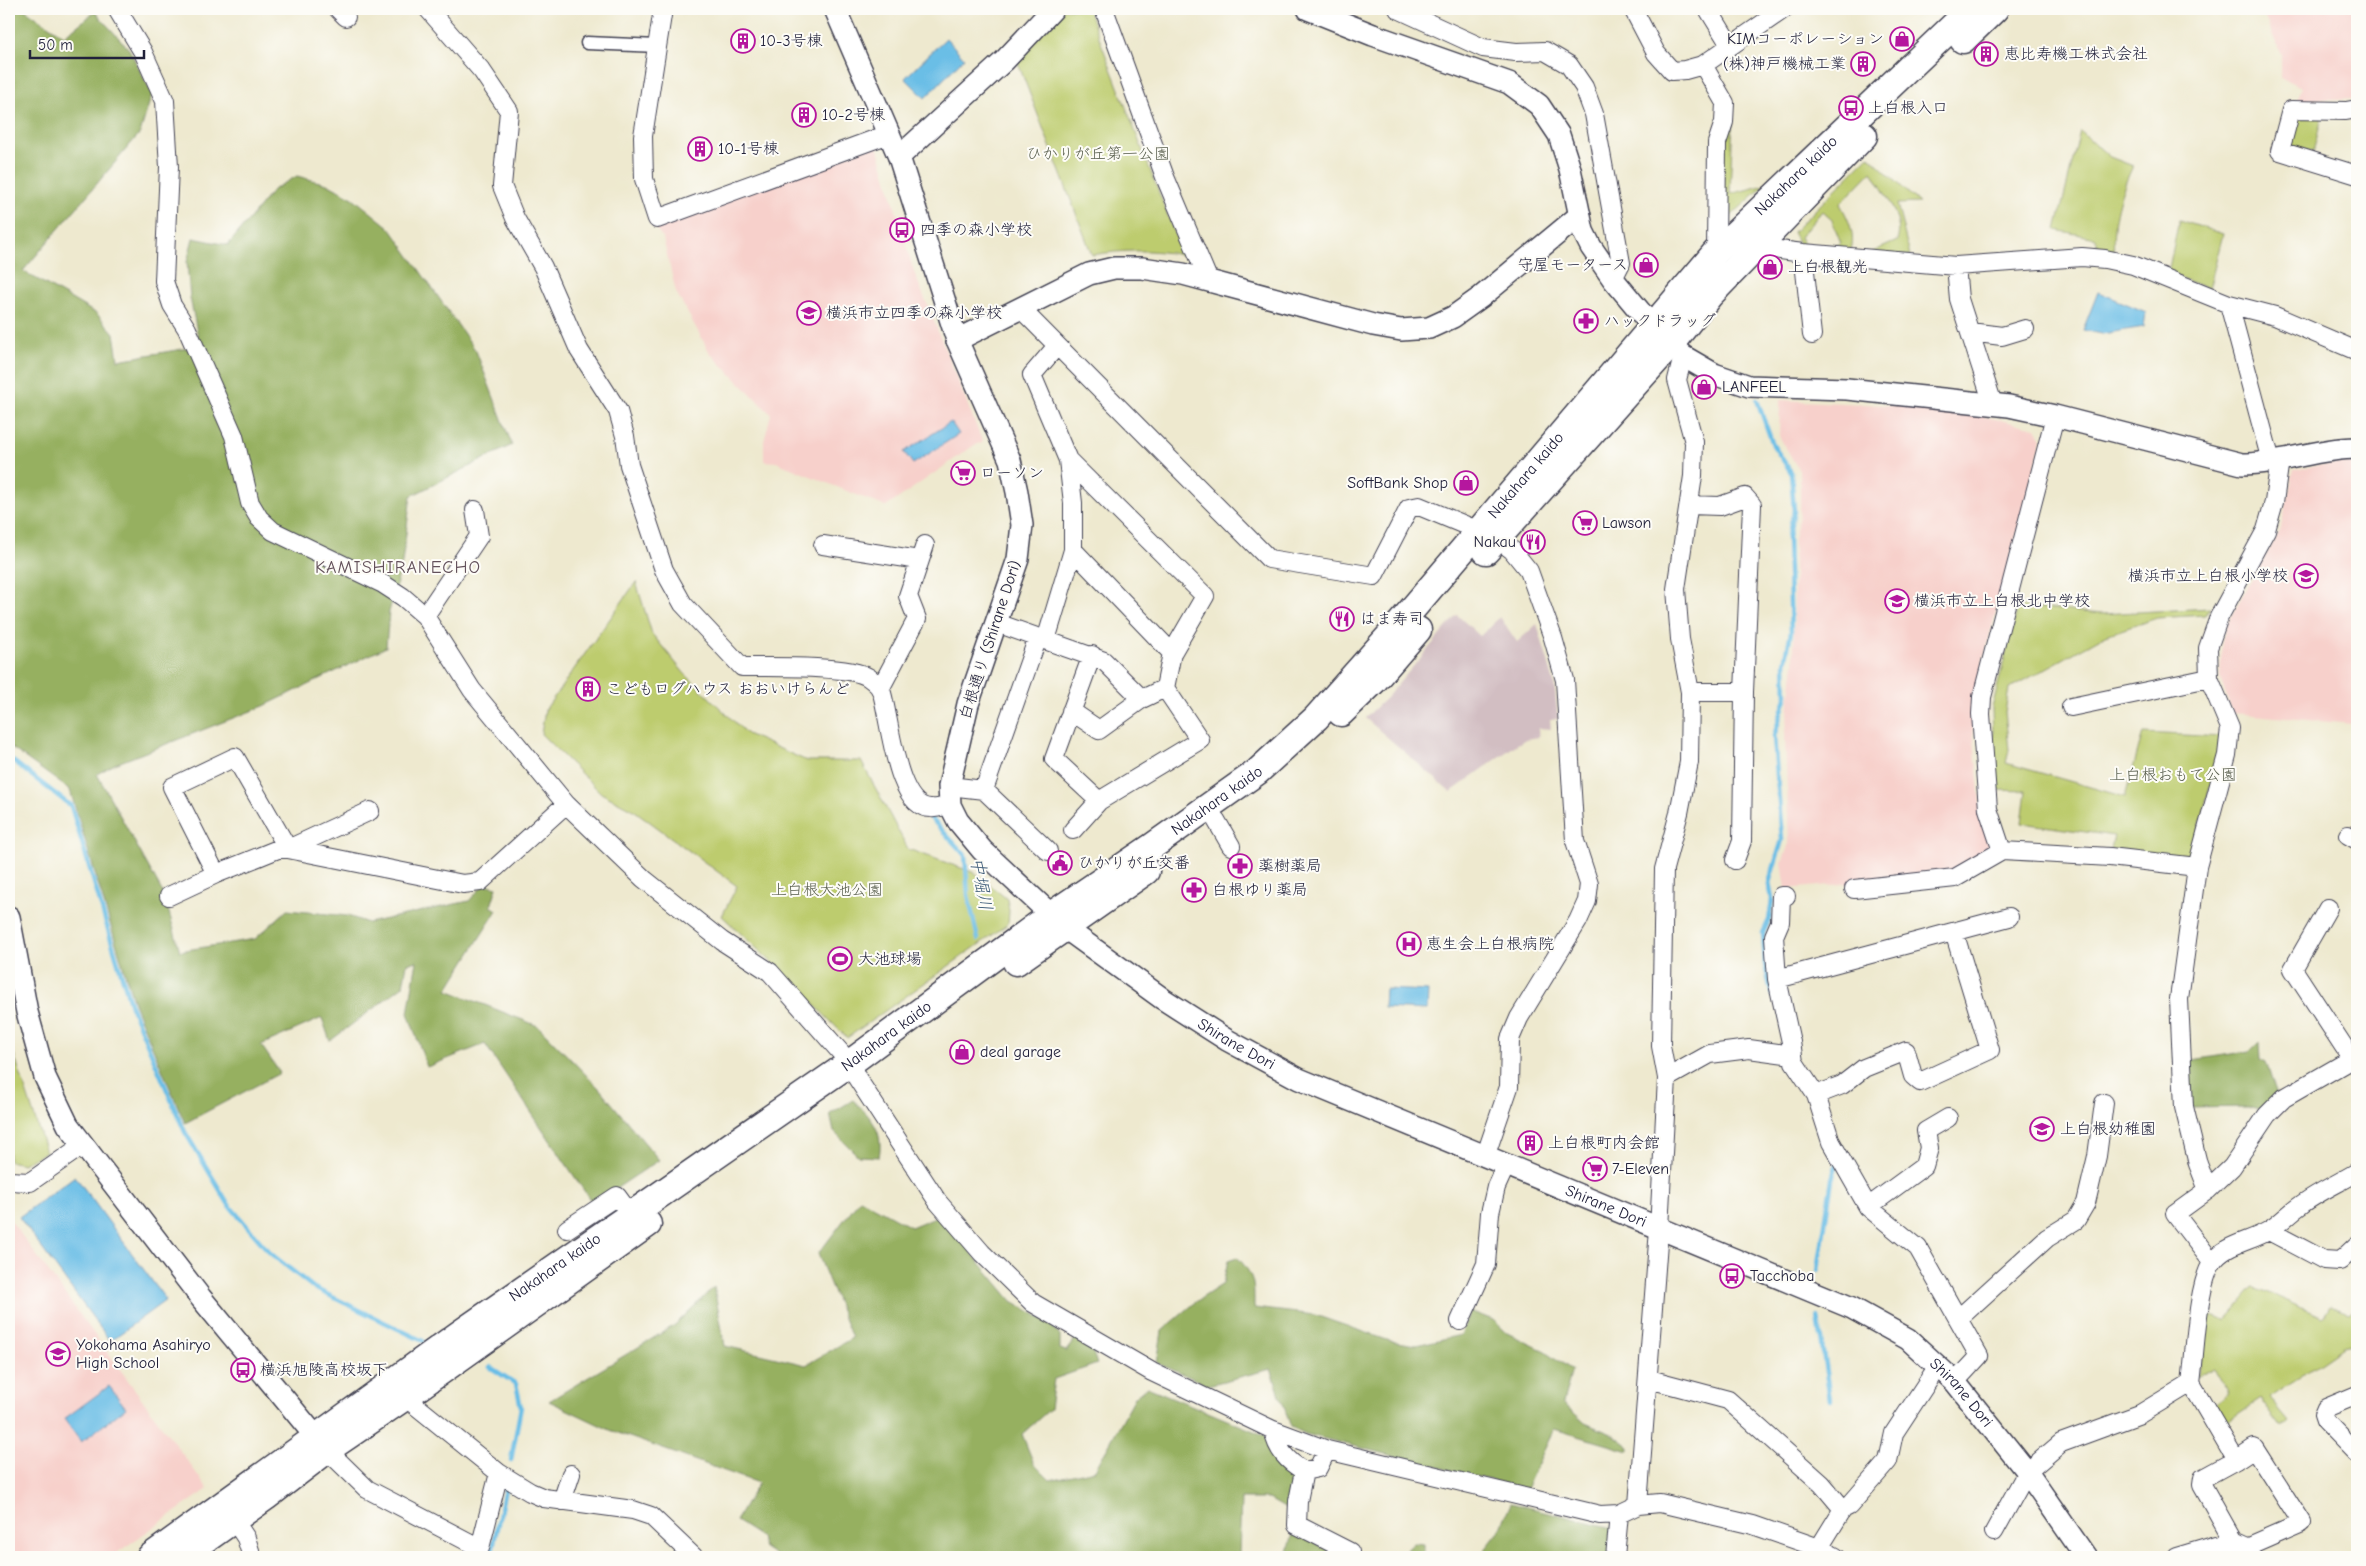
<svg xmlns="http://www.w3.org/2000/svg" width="2366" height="1566" font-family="'Comic Neue','Klee One',sans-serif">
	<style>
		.built { fill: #f7d0cb }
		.industrial { fill: #d2bec2 }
		.green { fill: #bdcc6e; stroke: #707754 }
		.forest { fill: #96b061; stroke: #5c694e }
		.water { fill: #6abee6; stroke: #467090 }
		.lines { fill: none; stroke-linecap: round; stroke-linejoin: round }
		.stream { stroke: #6abee6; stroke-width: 4.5 }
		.pedestrian-casing { stroke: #414051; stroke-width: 15 }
		.minor-casing { stroke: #414051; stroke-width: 20 }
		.tertiary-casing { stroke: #414051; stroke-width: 24 }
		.primary-casing { stroke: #414051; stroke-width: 29 }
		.pedestrian { stroke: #fff; stroke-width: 12 }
		.minor { stroke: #fff; stroke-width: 18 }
		.tertiary { stroke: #fff; stroke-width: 21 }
		.primary { stroke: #fff; stroke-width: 26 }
		.labels { text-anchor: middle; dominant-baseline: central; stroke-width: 4; stroke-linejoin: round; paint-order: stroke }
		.poi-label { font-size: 16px; fill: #22223b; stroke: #fdfcf7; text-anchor: start }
		.park-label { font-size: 16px; fill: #585e4d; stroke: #fdfcf7 }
		.street-label { font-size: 16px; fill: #22223b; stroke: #fdfcf7 }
		.neighbourhood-label { font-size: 18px; letter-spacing: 1px; fill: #64525c; stroke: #fdfcf7 }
		.water-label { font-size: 18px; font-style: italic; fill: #3b5977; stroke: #fdfcf7 }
	</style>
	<rect width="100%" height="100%" fill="#fdfcf7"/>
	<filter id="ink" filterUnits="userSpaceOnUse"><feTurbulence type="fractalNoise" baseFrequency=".02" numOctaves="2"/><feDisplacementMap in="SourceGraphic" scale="10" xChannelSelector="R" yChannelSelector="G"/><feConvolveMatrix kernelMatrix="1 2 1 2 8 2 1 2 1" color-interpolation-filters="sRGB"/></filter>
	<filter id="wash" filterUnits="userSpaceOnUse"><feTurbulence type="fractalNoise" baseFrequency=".0096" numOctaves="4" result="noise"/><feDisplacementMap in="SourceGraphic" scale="20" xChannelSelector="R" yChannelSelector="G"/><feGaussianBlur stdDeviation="1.12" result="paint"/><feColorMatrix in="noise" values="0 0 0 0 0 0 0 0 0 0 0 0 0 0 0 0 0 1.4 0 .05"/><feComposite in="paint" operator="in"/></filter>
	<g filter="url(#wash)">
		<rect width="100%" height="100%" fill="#eee9cf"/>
		<!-- built -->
		<path class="built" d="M2261,9H2357V98L2297,100L2302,87L2281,78V54Z
			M877,145L914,272L983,443L976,444L886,507L776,462L764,461V441L771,414L710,353L676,292L663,238L653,225Z
			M1780,400L1945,408L2036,428L2042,439L1971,706L1981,814L1989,841L1986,852L1953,874L1786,889L1782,863L1789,843L1785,739L1794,662V539L1800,511V472L1779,436Z
			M2357,462V732L2352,729L2354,725L2352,724L2232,713L2220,677L2222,641L2228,621L2280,531L2294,470L2321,465Z
			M9,1218L208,1489L111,1557H9Z"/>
		<!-- industrial -->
		<path class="industrial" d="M1457,615L1480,636L1500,617L1517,642L1537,624L1554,682L1558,719H1550L1551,729L1539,728V737L1526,739L1516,745L1451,792L1365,718L1388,696Z"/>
		<!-- green -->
		<path class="green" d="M1063,9H1088L1183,255C1151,249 1123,250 1092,255L1016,58Z
			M1733,117L1730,194L1765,185L1722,224L1723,142Z
			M2298,117H2322L2313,152L2293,147L2289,141Z
			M2080,131L2110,157L2133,166C2120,193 2111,221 2114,251L2097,249L2096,238L2056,230Z
			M1869,156L1919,203L1897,204L1910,256L1868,254L1897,241C1905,218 1882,191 1872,171L1840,204C1848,218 1857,236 1850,252L1826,250L1841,243L1832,220L1822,211L1800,237L1804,245L1801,248L1793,232Z
			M2179,220L2223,234L2209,289L2168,273Z
			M636,582L652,634L684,673L747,734L807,761H861L908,849L975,873L1007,899L1009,911L1008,924L847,1038L780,970L722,916L737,886L635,811L601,793L541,734L545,710Z
			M2018,606L2102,614L2210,608L2205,615L2157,618L2106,635L2009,689L2005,712L2009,750L2006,763L2125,797L2143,733L2223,737L2193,852L2184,857L2111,849L2114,836L2022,823L2026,791L1995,790L1992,708Z
			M9,1039L46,1152L23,1164L9,1161Z
			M2255,1287L2322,1317L2329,1305L2350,1312L2357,1306V1344L2343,1347L2269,1398L2289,1422L2282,1428L2260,1399L2223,1424L2213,1406L2229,1394L2214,1368L2196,1377L2206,1346L2209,1315L2225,1321Z"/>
		<!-- forest -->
		<path class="forest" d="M9,9H24L64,36L95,12L129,49L152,94L140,133L23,271L97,314L114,333L118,360L200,346L190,298L187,262L193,238L228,245L274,189L297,176L327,184L353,198L390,228L476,351L512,445L411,496L402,563L389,612L386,647L264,706L115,764L97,774L164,895L180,951L255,939L287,910L348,916L368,923L469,901L484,884L497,887L491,906L497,910L447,990L538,1026L599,1088L659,1160L593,1204L485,1044L427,1067L408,1013L417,961L407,964L403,986L330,1041L322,1018L261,1045L280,1073L185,1123L135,1006L70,790L9,746Z
			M2259,1042L2260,1059L2266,1062L2277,1096L2262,1111L2248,1107L2189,1108L2186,1061L2250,1051Z
			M853,1100C871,1117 884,1131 879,1157L858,1156L834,1132L830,1114Z
			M860,1199L911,1227L940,1215L1012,1301L1048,1322L1060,1336V1349L1066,1351L1076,1338L1091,1347L1097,1364L1054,1379L1050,1409L1022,1434L1034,1464L1050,1480L1095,1470L1135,1397L1147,1387L1266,1436C1273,1456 1277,1463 1298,1471L1288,1510L1269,1499H1241L1239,1555L1287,1556L1294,1530L1339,1557H778L763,1547L761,1537L736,1521L758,1483L610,1430L549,1401L675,1325L714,1287L725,1346L806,1365L852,1338L818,1254Z
			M1237,1257C1255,1276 1254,1283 1254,1308L1315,1315L1390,1341L1416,1345L1461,1335L1470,1311L1493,1320L1507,1333L1545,1351L1572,1370L1563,1403L1585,1423L1614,1435L1629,1446V1451L1554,1429L1526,1489L1306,1434L1291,1427L1271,1369L1208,1385L1157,1363L1162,1331L1197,1301L1223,1284L1228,1260Z
			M1511,1503L1613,1528L1610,1557H1479L1499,1532Z
			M1414,1543L1424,1544V1557H1399Z"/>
		<!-- water -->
		<path class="water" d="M946,38L964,58L925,98L905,78Z
			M2098,292L2146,312L2144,327L2102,334L2083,330Z
			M951,422L959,434L913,464L904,452Z
			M1385,989L1428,991L1427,1010L1384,1008Z
			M75,1176L166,1300L110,1341L19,1217Z
			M109,1386L126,1408L81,1442L64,1419Z"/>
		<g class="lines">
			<!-- stream -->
			<path class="stream" d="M1757,400L1773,445L1791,472L1794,511L1788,537L1791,632L1785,663L1786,698L1774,736L1782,840L1769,883L1772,899L1769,920L1763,933L1765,965L1772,995
				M9,758L71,806L131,1006L185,1132L229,1205L270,1253L314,1288L423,1341
				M929,816L965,855L968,895L978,939
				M1818,1270L1832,1179L1837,1163
				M1818,1317L1830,1400
				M490,1367L516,1384L521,1407L511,1460
				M491,1557L505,1489"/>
		</g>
	</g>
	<g filter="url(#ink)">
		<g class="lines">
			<!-- pedestrian casing -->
			<g class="pedestrian-casing">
				<path id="pedestrian" d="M587,43L658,46"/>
			</g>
			<!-- minor casing -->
			<g class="minor-casing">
				<path id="minor" d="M117,9L143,52L165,101L169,167L164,281L172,305L187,329L234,436L250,503L259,518L273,531L383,584L403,597L425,616L472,690L566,804L644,879L722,941L770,972L850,1063L857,1078L938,1202L982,1253L1033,1303L1152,1372L1273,1430L1327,1450L1600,1515L1619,1514L1638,1505L1659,1229L1667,1078L1661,1046L1664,869L1679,813L1689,762L1690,692L1680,639L1676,589L1693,476L1694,442L1677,380L1683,356
					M338,9L346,17
					M428,9L482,71L509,111L502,186L515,218L543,267L579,350L618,411L625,436L629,465L664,570L683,604L742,667C768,667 850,665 868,677C872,680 879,685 881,690C890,715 895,808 931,808C937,809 944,806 950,805
					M663,9L643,136L644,179L657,219L889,134
					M1104,9L1165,177L1209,281
					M1398,9L1483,48L1516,52L1545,51L1569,65L1584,87L1594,114L1621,263L1613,279
					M1633,9L1656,53L1672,71L1685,70L1703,65L1784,9
					M1708,9L1730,45
					M1703,65L1725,103L1724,122L1717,143L1716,252
					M2357,109L2346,111L2291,110L2280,151L2357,175
					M1757,247L1803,253L1956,266L2082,257L2105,259L2133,265L2229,304L2275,316L2357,351
					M1803,253L1812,335
					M1956,266L1959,299L1993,404
					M2229,304L2271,461
					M1021,309L1269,559L1374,576L1409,508L1419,506L1496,538L1512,550L1529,571L1553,638L1565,680L1575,841L1589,884L1587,901L1578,921L1519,1018L1510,1039L1509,1087L1485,1157
					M1970,332L2002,336L2025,329
					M1068,460L1205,596L1172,653L1165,688L1142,699L1099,730L1071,711
					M1689,505L1720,506L1745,497L1752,505L1744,692L1742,841L1735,860
					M823,545L919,560
					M1073,550L1172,653
					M425,616L479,536L475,510
					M997,623L1104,661L1142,699
					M1038,637L984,790L1048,851
					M1046,640L1073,550V503L1068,460L1032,375L1056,347
					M1092,655L1054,759L1099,801
					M880,689L917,619L908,596L925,545
					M1690,692H1744
					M2071,707L2209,678
					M949,786L984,790
					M370,811L288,849H278L216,874L172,787L235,757L288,849L463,884L480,882L566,804
					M1216,820L1231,846
					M1073,830L1099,801L1200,740L1165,688
					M2348,835L2357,840
					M2002,851L1988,809L1981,714L1982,697L2055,416
					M1854,889L1955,878L2002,851L2110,857L2197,867
					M169,896L216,874
					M1786,896H1781L1780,922L1774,936L1777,979L1791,1042L1794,1062L1816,1095L1831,1142L1868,1207L1918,1248L1979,1356L1955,1382
					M2328,908L2293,969L2352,1059
					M1777,979L2009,917
					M1667,1078L1710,1054L1749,1049L1793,1055
					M1816,1095L1842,1085L1864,1068L1906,1051L1913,1076L1920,1082L1990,1050L1954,932
					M9,1181L30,1182L83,1145
					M2208,1190L2198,1164L2184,1107L2179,999L2197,867L2227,755L2230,728L2209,678L2208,648L2219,617L2266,530L2274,502L2280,459
					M1868,1207L1924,1166L1929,1148L1926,1131L1948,1118
					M567,1229L617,1196L631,1215
					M2269,1231L2324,1260L2340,1261L2357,1245
					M2212,1262L2175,1214L2208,1190L2232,1167L2267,1115L2284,1098L2357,1056
					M1958,1319L2047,1238L2076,1220L2086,1203L2097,1156L2104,1103
					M1460,1321L1486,1264L1490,1213L1496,1187L1506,1165
					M2191,1383L2236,1460L2254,1448L2302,1523L2247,1547L2252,1557
					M2357,1395L2326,1408L2323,1415L2325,1421L2357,1454
					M1273,1430C1277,1450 1287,1461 1304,1471
					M327,1450L367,1489L480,1548L499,1473L405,1397
					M1327,1450L1318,1468L1304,1471L1298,1501L1297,1525L1350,1552L1348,1557
					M499,1473L530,1492L544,1498L633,1510L651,1516L694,1557
					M562,1501L571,1474
					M1638,1505L1660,1503L1753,1525L1819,1548L1843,1509L1822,1484L1728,1400L1649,1379
					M1843,1509L1849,1506L1888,1461L1894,1433L1938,1366
					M234,1520L246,1538L252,1557
					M1994,1532L2027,1472L2061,1443L2140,1414L2191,1383C2195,1354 2197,1286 2212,1263C2224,1244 2250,1242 2268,1231C2280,1224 2289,1213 2301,1205C2318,1192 2339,1183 2357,1172
					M2233,1540L2202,1485L2203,1478L2236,1460
					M1819,1548L1836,1557
					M1615,1557L1619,1514
					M2176,1557L2233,1540L2244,1545"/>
			</g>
			<!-- tertiary casing -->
			<g class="tertiary-casing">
				<g id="tertiary">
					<path id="s1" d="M835,9L899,157L957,340L1010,460L1017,492L1022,525L1018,559L968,704L949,786L950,805L958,821L982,850L1065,928L1163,999L1227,1040L1299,1079L1852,1308L1908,1339L1955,1382L2027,1472L2086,1557"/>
					<path d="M1308,9L1373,35L1509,83L1539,105L1559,135L1570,169L1583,231L1591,247L1613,279L1653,327L1683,356L1714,374L1749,386L1847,389L2009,406L2055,416L2242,464C2281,464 2318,448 2357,448"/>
					<path d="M899,157L1004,61L1053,9"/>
					<path d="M957,340L1089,274L1114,268H1142L1183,274L1373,325L1401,330L1429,328L1453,317L1481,297L1580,215"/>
					<path d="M9,917L27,1012L45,1077L68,1125L201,1298L325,1448"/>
				</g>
			</g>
			<!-- primary casing -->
			<g class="primary-casing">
				<g id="primary">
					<path d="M1963,40L1995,9"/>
					<path d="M1486,551L1671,344L1710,295L1864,136"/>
					<path d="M1341,713L1374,681L1418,630"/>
					<path d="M1016,962L1146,871"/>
					<path d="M184,1555L266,1497L327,1450L405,1397L648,1224"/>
					<path id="s2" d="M150,1557L459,1334L850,1063L1051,915L1150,848L1257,772L1316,718L1392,633L1716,252L1971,9"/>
				</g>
			</g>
			<!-- pedestrian -->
			<use href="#pedestrian" class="pedestrian"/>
			<!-- minor -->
			<use href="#minor" class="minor"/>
			<!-- tertiary -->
			<use href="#tertiary" class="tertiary"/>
			<!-- primary -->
			<use href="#primary" class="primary"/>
		</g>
	</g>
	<!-- icons -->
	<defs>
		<g id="shop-ring" transform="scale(1.25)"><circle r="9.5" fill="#fdfcf7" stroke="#b5179e" stroke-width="1.5"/><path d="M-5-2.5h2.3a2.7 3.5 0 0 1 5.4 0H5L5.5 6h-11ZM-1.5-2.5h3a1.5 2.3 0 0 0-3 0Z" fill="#b5179e"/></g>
		<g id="building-ring" transform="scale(1.25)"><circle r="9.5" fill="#fdfcf7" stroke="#b5179e" stroke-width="1.5"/><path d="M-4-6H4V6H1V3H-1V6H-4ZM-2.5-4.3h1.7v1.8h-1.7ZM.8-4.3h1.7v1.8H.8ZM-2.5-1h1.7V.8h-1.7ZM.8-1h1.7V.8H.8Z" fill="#b5179e"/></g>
		<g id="bus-ring" transform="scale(1.25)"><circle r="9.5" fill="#fdfcf7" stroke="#b5179e" stroke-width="1.5"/><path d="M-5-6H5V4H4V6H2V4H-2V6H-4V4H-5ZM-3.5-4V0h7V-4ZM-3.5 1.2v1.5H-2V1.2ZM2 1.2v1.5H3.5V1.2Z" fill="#b5179e"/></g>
		<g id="school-ring" transform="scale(1.25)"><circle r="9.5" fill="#fdfcf7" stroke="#b5179e" stroke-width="1.5"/><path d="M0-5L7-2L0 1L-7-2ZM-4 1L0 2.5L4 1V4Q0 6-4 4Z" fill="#b5179e"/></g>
		<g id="pharmacy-ring" transform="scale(1.25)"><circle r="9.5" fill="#fdfcf7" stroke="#b5179e" stroke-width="1.5"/><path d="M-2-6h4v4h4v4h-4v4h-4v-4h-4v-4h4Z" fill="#b5179e"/></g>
		<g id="supermarket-ring" transform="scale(1.25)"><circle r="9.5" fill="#fdfcf7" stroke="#b5179e" stroke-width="1.5"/><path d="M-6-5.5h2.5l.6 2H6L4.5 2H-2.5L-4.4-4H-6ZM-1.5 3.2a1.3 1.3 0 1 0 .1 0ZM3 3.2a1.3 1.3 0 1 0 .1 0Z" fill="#b5179e"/></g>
		<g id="restaurant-ring" transform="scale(1.25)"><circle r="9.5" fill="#fdfcf7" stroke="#b5179e" stroke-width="1.5"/><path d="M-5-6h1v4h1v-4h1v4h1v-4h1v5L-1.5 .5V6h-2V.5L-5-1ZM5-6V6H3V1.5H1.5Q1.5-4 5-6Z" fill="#b5179e"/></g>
		<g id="civic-ring" transform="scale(1.25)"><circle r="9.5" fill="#fdfcf7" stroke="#b5179e" stroke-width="1.5"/><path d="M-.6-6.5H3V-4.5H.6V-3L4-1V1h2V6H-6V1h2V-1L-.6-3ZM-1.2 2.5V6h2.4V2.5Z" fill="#b5179e"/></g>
		<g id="hospital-ring" transform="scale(1.25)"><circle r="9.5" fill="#fdfcf7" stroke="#b5179e" stroke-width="1.5"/><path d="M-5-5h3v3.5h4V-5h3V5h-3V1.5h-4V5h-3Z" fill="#b5179e"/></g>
		<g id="stadium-ring" transform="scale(1.25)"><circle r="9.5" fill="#fdfcf7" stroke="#b5179e" stroke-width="1.5"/><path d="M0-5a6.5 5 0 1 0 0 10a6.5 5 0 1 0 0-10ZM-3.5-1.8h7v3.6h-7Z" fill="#b5179e"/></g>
	</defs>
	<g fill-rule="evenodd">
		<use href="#shop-ring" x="1902" y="39"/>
		<use href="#building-ring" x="743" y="41"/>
		<use href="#building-ring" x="1986" y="54"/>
		<use href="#building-ring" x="1863" y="64"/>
		<use href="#bus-ring" x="1851" y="108"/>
		<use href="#building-ring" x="804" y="115"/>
		<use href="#building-ring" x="700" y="149"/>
		<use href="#bus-ring" x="902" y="230"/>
		<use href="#shop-ring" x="1646" y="265"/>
		<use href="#shop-ring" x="1770" y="267"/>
		<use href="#school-ring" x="809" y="313"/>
		<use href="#pharmacy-ring" x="1586" y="321"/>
		<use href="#shop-ring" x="1704" y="387"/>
		<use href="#supermarket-ring" x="963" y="473"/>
		<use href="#shop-ring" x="1466" y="483"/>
		<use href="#supermarket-ring" x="1585" y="523"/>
		<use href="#restaurant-ring" x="1533" y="542"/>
		<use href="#school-ring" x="2306" y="576"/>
		<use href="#school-ring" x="1897" y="601"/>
		<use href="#restaurant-ring" x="1342" y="619"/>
		<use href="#building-ring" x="588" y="689"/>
		<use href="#civic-ring" x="1060" y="863"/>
		<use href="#pharmacy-ring" x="1240" y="866"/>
		<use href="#pharmacy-ring" x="1194" y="890"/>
		<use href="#hospital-ring" x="1409" y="944"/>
		<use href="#stadium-ring" x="840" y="959"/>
		<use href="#shop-ring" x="962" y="1052"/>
		<use href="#school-ring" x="2042" y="1129"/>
		<use href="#building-ring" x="1530" y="1143"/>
		<use href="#supermarket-ring" x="1595" y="1169"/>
		<use href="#bus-ring" x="1732" y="1276"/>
		<use href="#school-ring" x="58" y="1354"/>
		<use href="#bus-ring" x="243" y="1370"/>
	</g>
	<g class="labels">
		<!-- poi labels -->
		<g class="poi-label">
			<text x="1884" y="39" text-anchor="end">KIMコーポレーション</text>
			<text x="760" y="41">10-3号棟</text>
			<text x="2004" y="54">恵比寿機工株式会社</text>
			<text x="1846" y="64" text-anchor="end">(株)神戸機械工業</text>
			<text x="1868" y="108">上白根入口</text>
			<text x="822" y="115">10-2号棟</text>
			<text x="718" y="149">10-1号棟</text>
			<text x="920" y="230">四季の森小学校</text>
			<text x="1628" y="265" text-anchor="end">守屋モータース</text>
			<text x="1788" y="267">上白根観光</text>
			<text x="826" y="313">横浜市立四季の森小学校</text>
			<text x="1604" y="321">ハックドラッグ</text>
			<text x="1722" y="387">LANFEEL</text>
			<text x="980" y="473">ローソン</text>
			<text x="1448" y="483" text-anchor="end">SoftBank Shop</text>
			<text x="1602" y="523">Lawson</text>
			<text x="1516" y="542" text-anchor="end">Nakau</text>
			<text x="2288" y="576" text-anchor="end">横浜市立上白根小学校</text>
			<text x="1914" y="601">横浜市立上白根北中学校</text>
			<text x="1360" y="619">はま寿司</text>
			<text x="606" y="689">こどもログハウス おおいけらんど</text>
			<text x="1078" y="863">ひかりが丘交番</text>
			<text x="1258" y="866">薬樹薬局</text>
			<text x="1212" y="890">白根ゆり薬局</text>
			<text x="1426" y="944">恵生会上白根病院</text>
			<text x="858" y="959">大池球場</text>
			<text x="980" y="1052">deal garage</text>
			<text x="2060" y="1129">上白根幼稚園</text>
			<text x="1548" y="1143">上白根町内会館</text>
			<text x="1612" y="1169">7-Eleven</text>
			<text x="1750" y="1276">Tacchoba</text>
			<text x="76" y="1345">Yokohama Asahiryo<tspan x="76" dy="18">High School</tspan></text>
			<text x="260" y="1370">横浜旭陵高校坂下</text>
		</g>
		<!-- park labels -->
		<g class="park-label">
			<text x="1098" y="154">ひかりが丘第一公園</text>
			<text x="2173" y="775">上白根おもて公園</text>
			<text x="827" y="890">上白根大池公園</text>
		</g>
		<!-- street labels -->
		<g class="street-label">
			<text stroke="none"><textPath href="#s2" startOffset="2162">Nakahara kaido</textPath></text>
			<text stroke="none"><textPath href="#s2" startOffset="1758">Nakahara kaido</textPath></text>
			<text transform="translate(990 640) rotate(-72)">白根通り (Shirane Dori)</text>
			<text stroke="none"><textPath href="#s2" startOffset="1308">Nakahara kaido</textPath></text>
			<text stroke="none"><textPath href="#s2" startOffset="902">Nakahara kaido</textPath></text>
			<text stroke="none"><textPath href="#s1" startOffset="1218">Shirane Dori</textPath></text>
			<text stroke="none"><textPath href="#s1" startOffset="1622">Shirane Dori</textPath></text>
			<text stroke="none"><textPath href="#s2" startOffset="498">Nakahara kaido</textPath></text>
			<text stroke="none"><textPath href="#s1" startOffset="2028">Shirane Dori</textPath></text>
		</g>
		<!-- neighbourhood labels -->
		<g class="neighbourhood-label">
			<text x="398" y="567">KAMISHIRANECHO</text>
		</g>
		<!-- water labels -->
		<g class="water-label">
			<text transform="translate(981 884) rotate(80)">中堀川</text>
		</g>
	</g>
	<!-- margin -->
	<rect width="2366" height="1566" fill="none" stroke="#fdfcf7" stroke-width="30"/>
	<!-- scale -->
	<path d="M30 50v8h114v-8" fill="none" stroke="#22223b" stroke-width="2.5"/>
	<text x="38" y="50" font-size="15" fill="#22223b" stroke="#fdfcf7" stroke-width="4" paint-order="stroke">50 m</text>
</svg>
